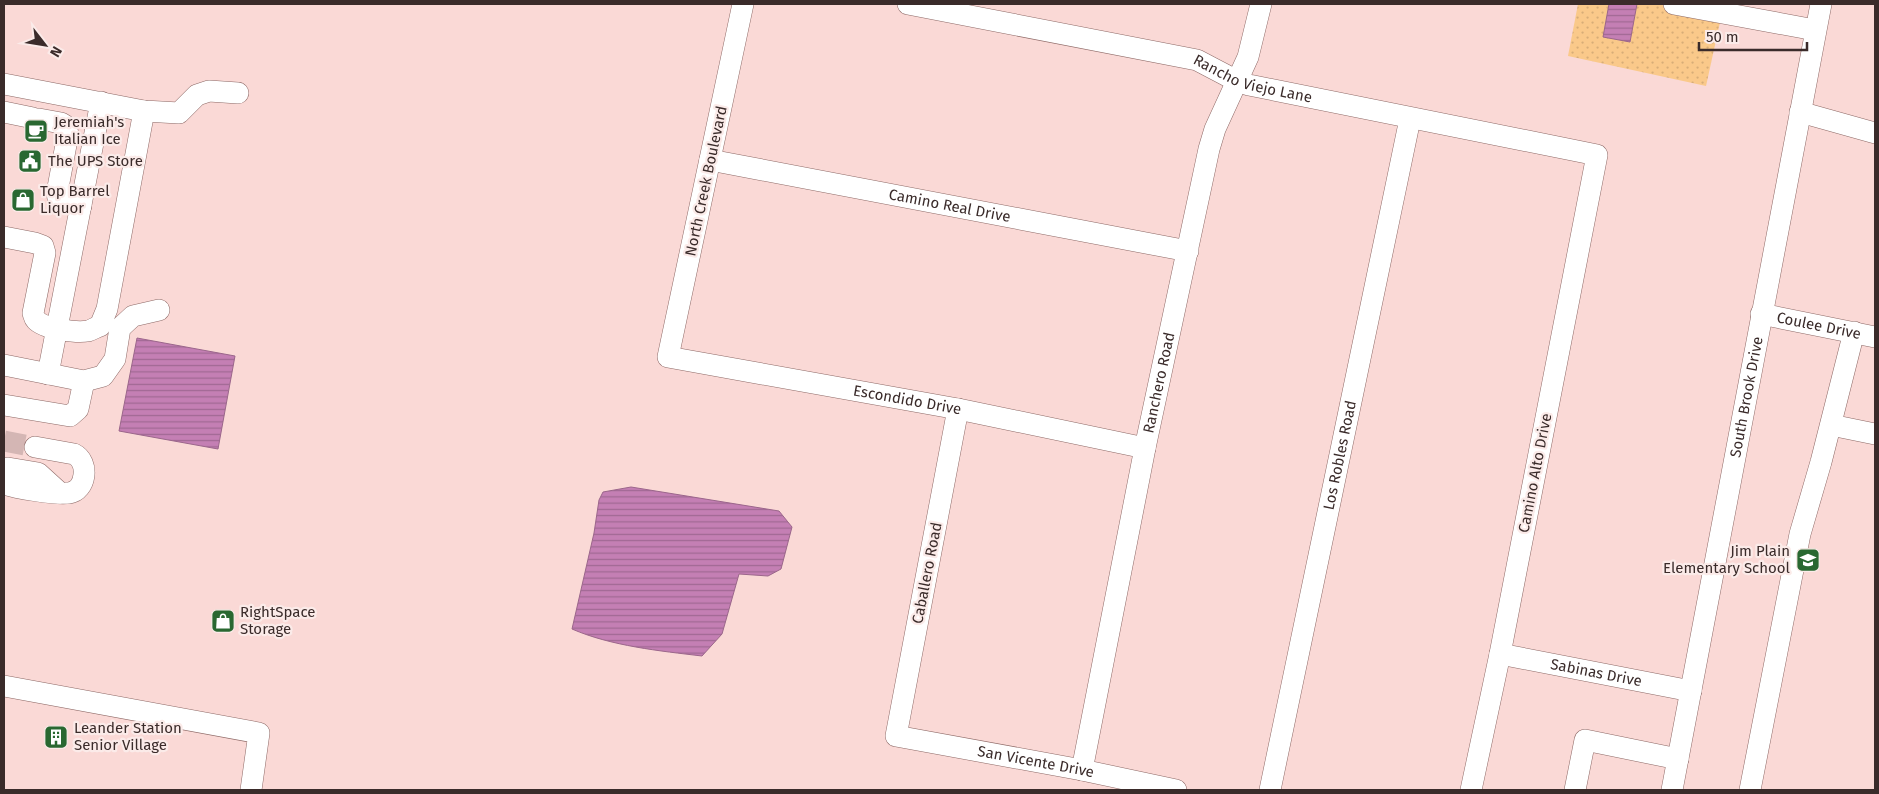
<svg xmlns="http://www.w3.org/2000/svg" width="1879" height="794" font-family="'Fira Sans',sans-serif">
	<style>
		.park { fill: url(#park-dots) }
		.water { fill: url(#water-rules); stroke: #9b668b }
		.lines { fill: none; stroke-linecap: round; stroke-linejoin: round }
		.minor-tunnel { stroke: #d4b6b4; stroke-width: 21; stroke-dasharray: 21 11; stroke-linecap: butt }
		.minor-casing { stroke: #8d6966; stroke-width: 22 }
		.minor { stroke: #fff; stroke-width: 21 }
		.labels { text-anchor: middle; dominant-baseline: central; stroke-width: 4.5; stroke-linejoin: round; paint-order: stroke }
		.street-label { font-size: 15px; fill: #3a2b2a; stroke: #fbebe9 }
		.poi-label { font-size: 15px; fill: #3a2b2a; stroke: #fbebe9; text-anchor: start }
	</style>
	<defs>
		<pattern id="park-dots" width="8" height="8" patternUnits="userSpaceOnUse" patternTransform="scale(1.25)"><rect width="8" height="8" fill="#fac98a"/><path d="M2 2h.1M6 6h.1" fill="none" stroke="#d7ad77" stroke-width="1.8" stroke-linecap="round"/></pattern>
		<pattern id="water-rules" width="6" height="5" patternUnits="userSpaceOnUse" patternTransform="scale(1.25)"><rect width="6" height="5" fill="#c47fb4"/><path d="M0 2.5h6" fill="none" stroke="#a06893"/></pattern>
	</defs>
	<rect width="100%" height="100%" fill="#fad9d6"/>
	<!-- park -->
	<path class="park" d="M1578,4H1724L1706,86L1568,56Z"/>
	<!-- water -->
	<path class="water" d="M1609,4H1637L1630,42L1603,37Z
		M137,338L235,356L218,449L119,431Z
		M631,487L779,511L792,527L781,569L768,576L739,574L722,634L702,656C660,651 611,646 572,629L594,533L599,500L603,492Z"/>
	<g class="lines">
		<!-- minor-tunnel -->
		<path class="minor-tunnel" d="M4,441L35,447"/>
		<!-- minor casing -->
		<g class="minor-casing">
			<g id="minor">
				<path id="s1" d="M743,4L668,357L958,409L1145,448"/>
				<path id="s2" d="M908,4L1197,60L1237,81L1249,85L1597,155L1500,654L1471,790"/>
				<path d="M1674,4L1815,30"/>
				<path d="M4,84L144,111L179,113L197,95L209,91L238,93"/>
				<path d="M4,112L33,118"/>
				<path d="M1800,112L1875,133"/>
				<path d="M39,119L61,123L66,126L68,134L57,193L58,198L81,206"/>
				<path id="s3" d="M710,160L1188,251"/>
				<path d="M4,237L35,243L43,246L45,253L33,313C34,316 34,318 36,320C44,329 77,333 88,331C92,330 96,327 100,326L107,309L144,111"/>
				<path id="s4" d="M1761,314L1875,337"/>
				<path d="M4,365L84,381L103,376L115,359L120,328L133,316L159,310"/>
				<path d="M48,374L101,102"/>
				<path d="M4,405L70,416L78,409L84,381"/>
				<path id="s5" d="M958,409L896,736L1082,770L1176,790"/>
				<path d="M1831,425L1875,434"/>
				<path d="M4,469L8,468L38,473L60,493"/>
				<path d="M4,484C16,488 56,495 69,493C86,491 90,462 74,454L35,447"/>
				<path id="s6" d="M1500,654L1691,691"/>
				<path d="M4,686L259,733L251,790"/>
				<path id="s7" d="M1082,770L1145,448L1209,149L1215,129L1248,57L1261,4"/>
				<path id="s8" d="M1270,790L1410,119"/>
				<path d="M1575,790L1585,740L1678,759"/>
				<path id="s9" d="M1672,790L1821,4"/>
				<path d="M1750,790L1800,534L1821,462L1854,332"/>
			</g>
		</g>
		<!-- minor -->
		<use href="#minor" class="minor"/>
	</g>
	<!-- icons -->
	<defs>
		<g id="cafe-square" transform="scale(1.25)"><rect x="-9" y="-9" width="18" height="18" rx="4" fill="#296831" stroke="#fbebe9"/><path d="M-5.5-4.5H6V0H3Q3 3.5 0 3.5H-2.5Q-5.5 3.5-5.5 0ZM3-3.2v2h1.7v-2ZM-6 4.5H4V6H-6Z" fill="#fff"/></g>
		<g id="civic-square" transform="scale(1.25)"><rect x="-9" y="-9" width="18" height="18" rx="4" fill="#296831" stroke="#fbebe9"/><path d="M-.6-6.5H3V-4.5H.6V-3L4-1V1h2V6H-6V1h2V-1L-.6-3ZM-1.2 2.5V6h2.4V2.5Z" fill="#fff"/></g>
		<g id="shop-square" transform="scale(1.25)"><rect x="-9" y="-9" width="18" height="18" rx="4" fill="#296831" stroke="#fbebe9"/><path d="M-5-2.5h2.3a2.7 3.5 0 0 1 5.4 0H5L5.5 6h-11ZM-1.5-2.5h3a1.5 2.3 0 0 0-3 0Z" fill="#fff"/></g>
		<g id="school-square" transform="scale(1.25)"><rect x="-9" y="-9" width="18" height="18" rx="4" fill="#296831" stroke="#fbebe9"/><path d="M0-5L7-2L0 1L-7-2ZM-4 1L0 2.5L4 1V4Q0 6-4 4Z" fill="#fff"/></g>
		<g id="building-square" transform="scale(1.25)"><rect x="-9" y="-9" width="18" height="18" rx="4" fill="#296831" stroke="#fbebe9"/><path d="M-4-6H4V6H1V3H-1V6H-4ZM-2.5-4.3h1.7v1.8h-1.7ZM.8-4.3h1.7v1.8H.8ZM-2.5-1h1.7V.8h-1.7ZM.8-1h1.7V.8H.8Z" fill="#fff"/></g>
	</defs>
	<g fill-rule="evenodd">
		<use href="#cafe-square" x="36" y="131"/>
		<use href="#civic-square" x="30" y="161"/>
		<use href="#shop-square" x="23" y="200"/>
		<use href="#school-square" x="1808" y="560"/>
		<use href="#shop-square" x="223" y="621"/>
		<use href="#building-square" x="56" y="737"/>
	</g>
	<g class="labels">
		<!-- street labels -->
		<g class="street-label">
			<text stroke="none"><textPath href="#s2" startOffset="354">Rancho Viejo Lane</textPath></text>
			<text transform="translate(706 181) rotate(-78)">North Creek Boulevard</text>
			<text stroke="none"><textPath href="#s3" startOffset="244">Camino Real Drive</textPath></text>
			<text stroke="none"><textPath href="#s4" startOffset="59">Coulee Drive</textPath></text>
			<text stroke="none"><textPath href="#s7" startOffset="395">Ranchero Road</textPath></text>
			<text stroke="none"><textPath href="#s9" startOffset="400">South Brook Drive</textPath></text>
			<text stroke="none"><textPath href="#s1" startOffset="604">Escondido Drive</textPath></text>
			<text stroke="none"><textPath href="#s8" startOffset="342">Los Robles Road</textPath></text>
			<text transform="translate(1535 473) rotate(-79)">Camino Alto Drive</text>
			<text transform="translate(927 573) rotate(-79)">Caballero Road</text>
			<text stroke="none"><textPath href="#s6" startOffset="98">Sabinas Drive</textPath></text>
			<text stroke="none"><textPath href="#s5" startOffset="475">San Vicente Drive</textPath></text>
		</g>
		<!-- poi labels -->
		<g class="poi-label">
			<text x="54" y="122">Jeremiah's<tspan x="54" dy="17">Italian Ice</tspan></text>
			<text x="48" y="161">The UPS Store</text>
			<text x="40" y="191">Top Barrel<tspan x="40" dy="17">Liquor</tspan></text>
			<text x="1790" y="551" text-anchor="end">Jim Plain<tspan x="1790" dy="17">Elementary School</tspan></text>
			<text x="240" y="612">RightSpace<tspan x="240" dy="17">Storage</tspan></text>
			<text x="74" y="728">Leander Station<tspan x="74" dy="17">Senior Village</tspan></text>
		</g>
	</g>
	<!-- border -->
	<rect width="1879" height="794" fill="none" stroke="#3a2b2a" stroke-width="10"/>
	<!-- north arrow -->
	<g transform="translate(45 45) rotate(121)" stroke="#fbebe9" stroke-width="4" paint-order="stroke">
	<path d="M0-4L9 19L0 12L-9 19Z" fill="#3a2b2a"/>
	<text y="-8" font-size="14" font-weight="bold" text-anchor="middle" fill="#3a2b2a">N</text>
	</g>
	<!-- scale -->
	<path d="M1699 42v8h108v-8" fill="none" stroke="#3a2b2a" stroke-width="2.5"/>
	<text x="1706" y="42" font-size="15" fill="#3a2b2a" stroke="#fbebe9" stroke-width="4" paint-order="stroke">50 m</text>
</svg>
